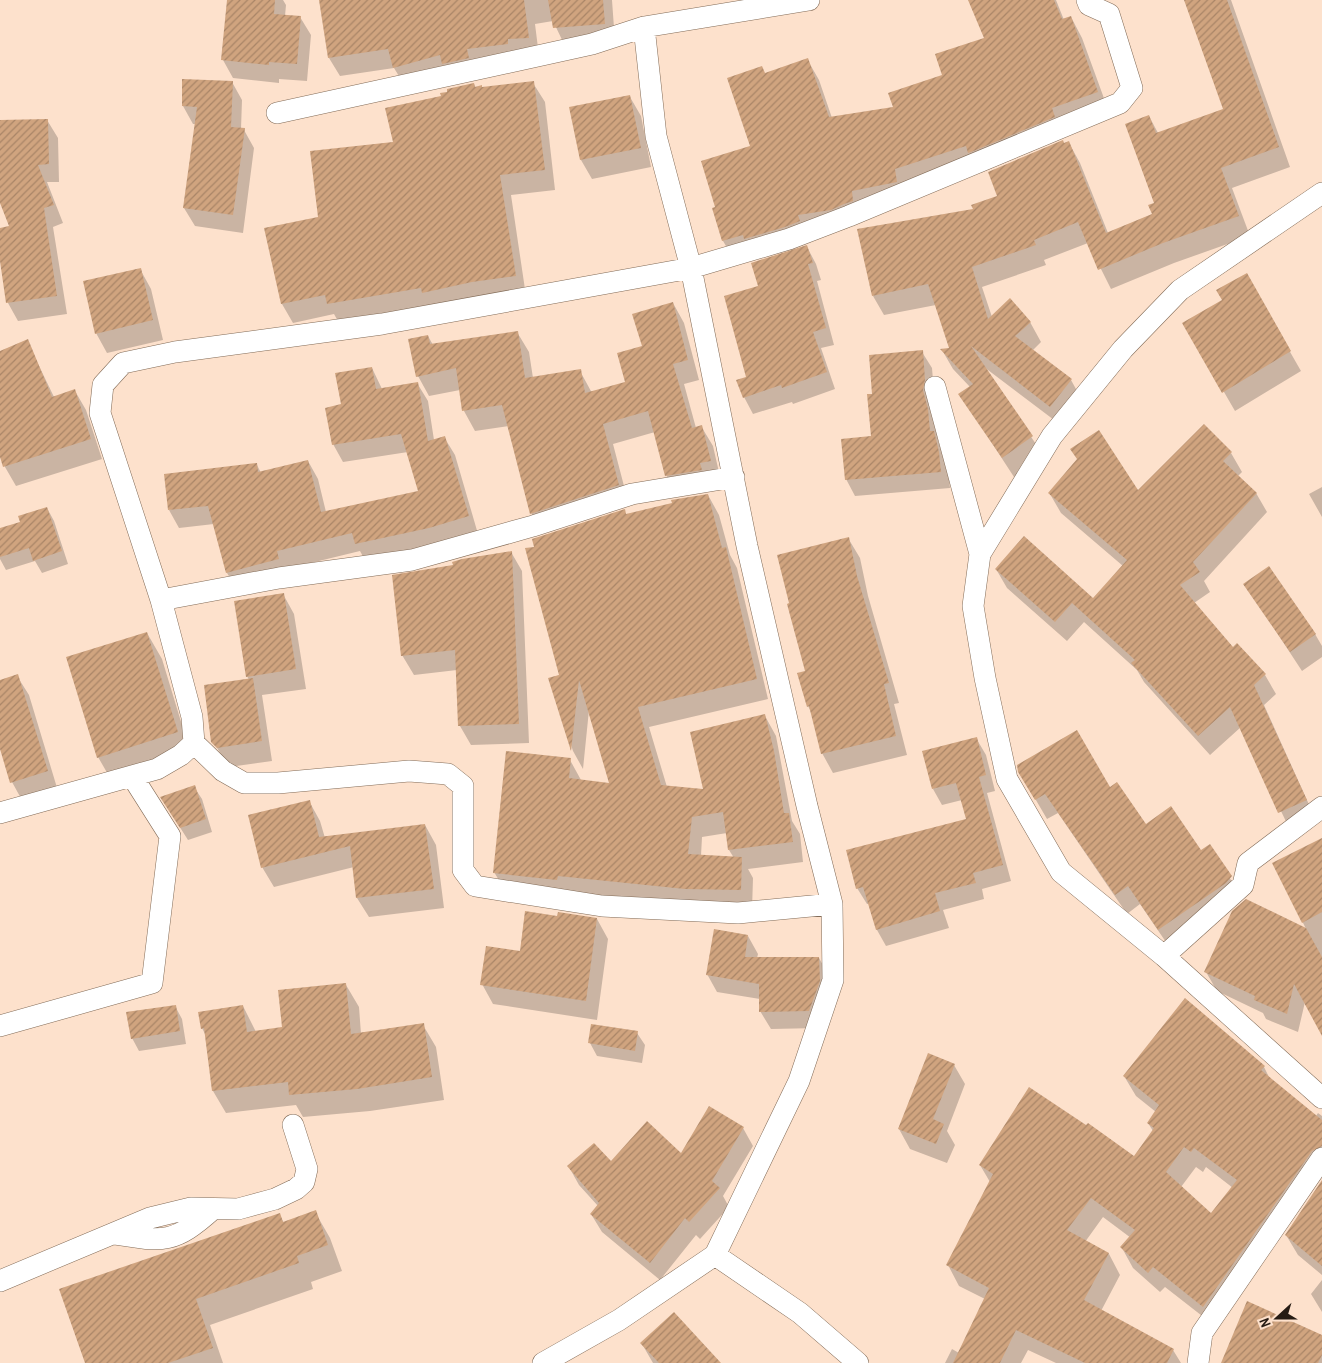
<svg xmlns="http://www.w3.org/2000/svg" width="1322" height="1363" font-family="'Archivo Narrow',sans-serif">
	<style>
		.shadow { fill: #0003; fill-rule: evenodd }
		.building { fill: url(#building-hatch); fill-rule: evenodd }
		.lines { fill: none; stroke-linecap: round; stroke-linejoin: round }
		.minor-casing { stroke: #826b57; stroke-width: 22 }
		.minor { stroke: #fff; stroke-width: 21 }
	</style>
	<defs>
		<pattern id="building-hatch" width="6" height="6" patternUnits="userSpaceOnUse" patternTransform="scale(1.25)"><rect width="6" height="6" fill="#d0a47f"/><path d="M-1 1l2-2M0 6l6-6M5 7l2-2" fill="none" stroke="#a98567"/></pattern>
	</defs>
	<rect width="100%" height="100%" fill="#fde1cc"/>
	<!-- shadow -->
	<path class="shadow" d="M228,0H283L286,5L285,16L300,17L311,35L307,81L279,79V83L233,78L223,60Z
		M320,0H612L615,42L565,46L553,21L535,24L539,56L405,86L394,68L340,76L329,58Z
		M969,0H1056L1064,20L1071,17L1082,38L1109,112L1063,128L1066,137L983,172L981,173L977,167L906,190L908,203L863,212L864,221L843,230L809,236L811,242L794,249L758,259L735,261L723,241L713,209L716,208L752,146L766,74L807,59L819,80L832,118L894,108L944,76L985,39Z
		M1186,0H1231L1290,167L1232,188L1250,236L1174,263L1111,289L1088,243L1044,260L1046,265L982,287L992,317L1030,322L1041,342L1032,351L1071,380L1082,400L1062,426L984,367L1044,456L1014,477L960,394L970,387L953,369L942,350L951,349L936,305L884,315L873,296L975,210L998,197L1069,143L1080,163L1108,233L1153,214L1156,204L1149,116L1158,133L1225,110Z
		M232,82L242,100L241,129L244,130L254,148L243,233L195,226L184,208L196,124H193L183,106Z
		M533,83L545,102L555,190L511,195L526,296L339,323L334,314L293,323L282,304L319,218L442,97L474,84L476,88Z
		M630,97L641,116L651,167L592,179L581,160L571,108Z
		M47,120L58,138L59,182H47L63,223L53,227L67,314L18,321L8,303L0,252V229L11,228L0,199V121Z
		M807,247L816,264L821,280L817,281L834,345L821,348L835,389L793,404L792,402L753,414L744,397L759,287L794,249L795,251Z
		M140,269L151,289L163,340L107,353L96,333Z
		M1246,275L1301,371L1235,411L1184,323L1224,301Z
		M673,303L684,323L699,380L684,384L696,428L701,426L713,446L721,481L678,496L666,475L655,432L613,444L629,505L543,533L531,513L509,426L475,431L464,411L460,390L429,396L418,376L428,336L433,345L517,332L529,352L533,378L580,371L592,393L627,383L643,347Z
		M27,341L54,397L75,391L86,410L102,459L16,486L5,467L0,453V352Z
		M922,352L932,368L938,441L948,469L950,488L855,496L846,479L872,438L874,395Z
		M372,368L382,389L417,383L428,401L434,440L444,437L455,455L478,534L366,562L360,551L286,569L238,591L227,573L214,524L179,528L169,510L257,465L261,473L308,461L318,479L326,512L420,492L408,452L343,462L333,444L343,405Z
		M1231,453L1242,472L1238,476L1256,493L1267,512L1204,581L1210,592L1194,603L1232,649L1265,675L1276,694L1264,705L1316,820L1291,832L1241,727L1210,755L1144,682L1137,670L1084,622L1067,641L1007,588L996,569L1093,599L1123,566L1061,513L1050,494L1138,492Z
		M1322,487V517L1309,494Z
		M708,495L719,515L730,555L737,568L768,699L649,727L667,787L704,790L765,716L776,736L792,821L800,834L803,862L748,869L753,878L752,910L506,892L494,872L570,760L581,780L611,784L589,710L583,769L573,751L550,678L560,675L536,548L624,511L627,516ZM727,833L729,850L734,858L701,856L702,837Z
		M47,508L54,521L68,564L42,573L35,561L6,570L0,559V529L22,522Z
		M848,538L860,558L868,596L899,703L894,704L907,755L833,773L822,753L812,714L808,706L807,672Z
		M511,552L522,571L529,743L471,745L460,726L457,670L414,675L402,655L454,566Z
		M1245,584L1315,634L1322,646V657L1302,671Z
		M283,594L294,614L306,689L262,695L272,761L229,767L212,740L249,680L247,676Z
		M147,633L162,659L192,758L113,783L98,757Z
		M17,676L29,695L58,791L23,802L12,782L0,745V681Z
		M976,738L986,755L995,791L987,793L1011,881L982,889L984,899L943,910L949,928L886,946L877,930L869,904H867L857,888L968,820L962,800L942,805L933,789Z
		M1019,771L1110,789L1145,825L1201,852L1210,846L1242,898L1170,948L1140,904L1127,914L1058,813L1047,819Z
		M194,787L202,799L212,832L188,840L169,810Z
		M309,801L320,821L325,838L425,825L436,845L444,908L369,917L357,898L354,867L274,887L262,867Z
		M1322,839V1033L1305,1002L1298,1032L1266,1019L1263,1013L1217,991L1206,972L1306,929L1274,863Z
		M558,917L597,919L608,939L597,1020L493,1004L482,984Z
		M748,936L758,954L757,958H819L829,976L819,1028L771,1029L760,1011V999L717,992L707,974Z
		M346,985L359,1007L361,1034L423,1025L436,1047L444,1100L370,1111L303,1117L296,1105L226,1113L213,1091L206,1036L202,1028L243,1006L256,1032L284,1028Z
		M175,1006L182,1019L186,1044L139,1051L132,1038Z
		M637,1033L645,1045L642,1063L597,1056L590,1043Z
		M954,1065L965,1084L947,1131L955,1145L947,1163L910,1149L899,1129Z
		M1264,1067L1270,1079L1316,1116L1318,1113L1322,1116V1173L1215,1326L1165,1287L1160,1292L1133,1268L1122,1248L1131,1238L1103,1217L1085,1242L1109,1254L1120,1275L1101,1311L1173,1350L1181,1363H1056L1028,1350L1021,1363H945L952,1349L959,1353L985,1299L959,1286L948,1265L990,1182L980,1165L1134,1157L1153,1131L1148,1123L1156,1112L1136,1096L1124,1076ZM1196,1167L1203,1172L1206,1167L1233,1188L1212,1215L1181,1187Z
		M743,1128L753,1146L723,1196L729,1207L700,1239L696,1235L660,1280L602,1232L591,1214L598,1206L579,1185L569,1167L682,1155Z
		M1322,1182V1275L1298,1255L1286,1235Z
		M315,1212L330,1238L342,1271L311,1282L313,1289L210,1325L223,1363H86L279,1214L284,1223Z
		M1322,1280V1312L1311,1294Z
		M1322,1336V1363H1223Z
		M642,1344L719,1363H653Z"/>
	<!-- building -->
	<path class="building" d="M227,0H275L274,14L301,16L297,64L269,62V65L221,60Z
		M319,0H524L529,38L508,39V44L467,49L469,58L442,64L440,55L393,68L388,49L328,58Z
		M548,0H603L605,24L553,28Z
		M968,0H1054L1062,19L1071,16L1098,92L1052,108L1055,117L971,152L968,153L966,146L895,169L897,182L852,191L853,201L844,204L831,210L798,215L800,221L785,227L744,239L743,235L722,241L712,208L715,207L701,161L750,146L727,78L762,66L765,73L808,58L829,117L893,107L888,93L942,75L935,54L984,38Z
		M1184,0H1227L1279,147L1221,168L1239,216L1163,243L1098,270L1078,222L1034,240L1036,245L972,267L988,319L1010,298L1031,322L1015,336L1072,379L1050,407L971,346L1033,436L1002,458L958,394L973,384L940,349L949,348L928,284L872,296L857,229L973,209L971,205L997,196L988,172L1063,140L1064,143L1069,141L1106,233L1152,214L1148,205L1154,203L1125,124L1149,115L1156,133L1223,109Z
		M182,79L233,81L231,127L245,128L233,215L183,208L197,107L182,106Z
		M534,81L545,170L500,175L516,276L472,282L422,293L421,288L327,304L325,295L281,304L264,228L318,217L310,151L393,142L385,108L441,96L440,93L447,92V89L474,83L475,87L482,85V87Z
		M630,95L641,148L580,160L569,107Z
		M48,119L49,164L38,165L54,205L44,208L57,296L6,303L0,261V228L9,226L0,203V120Z
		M807,245L813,263L808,264L826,328L813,332L827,372L782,388L781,385L743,398L736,380L746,377L724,296L758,286L751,263Z
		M141,268L153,320L95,334L83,281Z
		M1247,273L1291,351L1222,393L1182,323L1222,300L1216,290Z
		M673,302L688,360L673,364L692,428L702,425L711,461L700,463L702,470L665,476L648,411L603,424L619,485L530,514L502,405L462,411L456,368L416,377L408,339L428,335L430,344L518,331L525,378L581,369L585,393L625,382L617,353L642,346L632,314Z
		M28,339L52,397L75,389L91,439L3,467L0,457V351Z
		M923,350L925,380L923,390L928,409L930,431H934L939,452L941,472L845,480L841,439L871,436L867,394H872L869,355Z
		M372,367L376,389L418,382L428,441L445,436L469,516L429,528L355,544L352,533L277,551L279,559L226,573L208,506L168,510L164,474L257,463L258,472L308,460L321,512L418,491L401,434L332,445L325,408L341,404L335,373Z
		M1204,424L1232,452L1223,461L1257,493L1193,562L1200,572L1180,585L1233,647L1237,643L1266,674L1254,685L1307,800L1278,813L1230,707L1198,736L1131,663L1135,660L1072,603L1055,622L995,569L1024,536L1093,598L1127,560L1048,493L1077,459L1070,449L1099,430L1138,490Z
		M708,494L722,548L726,547L757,679L638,707L661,785L703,789L690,732L765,714L774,751L784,813H789L793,842L728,850L723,812L692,817L688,854L742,857L741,890L685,889L558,876L557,880L493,873L506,751L571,758L569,778L609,783L579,680L571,751L548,678L559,675L525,548L534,547L532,539L625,509L626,514L672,503L671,500Z
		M47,507L62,551L33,561L29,548L0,557V528L20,522L18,516Z
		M849,537L857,576L889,683L884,684L896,736L821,754L809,706L807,707L797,673L805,671L787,604L789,603L777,555Z
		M512,551L519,724L458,726L455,650L401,656L392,575L453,565L452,562L462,559Z
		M1269,566L1316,634L1290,652L1243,584Z
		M284,593L296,669L246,677L234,601Z
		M147,632L178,732L97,758L66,657Z
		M18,674L48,771L10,783L0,749V680Z
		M253,678L262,741L217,748L211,742L204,685Z
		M1077,730L1110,787L1117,782L1146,824L1171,806L1201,850L1210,844L1232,876L1226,883L1158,930L1128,886L1115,895L1045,794L1035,800L1018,772L1017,765Z
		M977,737L986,775L979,777L1003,865L973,873L976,883L935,893L940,911L876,930L863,887L856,889L846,850L966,819L956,783L932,789L922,751Z
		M195,785L206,819L180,828L160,797Z
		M310,800L319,837L425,824L434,889L356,898L350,846L261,868L248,815Z
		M1322,838V912L1302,923L1272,863Z
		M1246,899L1306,928L1322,957V1036L1294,984L1287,1014L1254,1000L1255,996L1204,972L1232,911Z
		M525,911L557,916L558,912L597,918L586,1001L480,985L486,946L520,951Z
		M714,929L748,935L745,957H819L820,981L809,1011L759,1012V984L706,975Z
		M346,983L351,1034L424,1023L432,1077L357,1089L289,1095L288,1082L212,1091L204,1028L201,1029L198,1012L243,1005L247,1032L282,1027L278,990Z
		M1185,998L1265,1066L1261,1070L1322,1120V1146L1312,1151L1203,1307L1153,1267L1148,1273L1120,1247L1135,1230L1091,1198L1067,1230L1109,1253L1084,1300L1174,1349L1167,1363H1085L1016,1330L1000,1363H953L989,1288L946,1265L993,1174L979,1165L1029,1087L1086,1125L1088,1123L1134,1156L1154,1128L1147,1123L1159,1105L1123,1076ZM1184,1147L1191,1152L1194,1148L1237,1180L1211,1213L1166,1172Z
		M176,1005L180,1031L131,1039L126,1012Z
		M591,1024L638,1031L635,1051L588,1043Z
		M928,1053L955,1064L933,1119L944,1124L936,1144L898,1129Z
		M709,1106L744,1127L712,1181L720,1188L689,1222L685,1218L650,1263L590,1214L599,1203L567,1166L594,1143L611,1161L647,1121L681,1153Z
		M1322,1180V1266L1285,1235Z
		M316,1210L328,1245L297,1256L299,1263L196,1299L213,1348L168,1363H85L59,1289L280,1213L283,1222Z
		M1247,1301L1322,1335V1355L1318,1363H1221Z
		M674,1312L721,1363H659L640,1343Z"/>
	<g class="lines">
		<!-- minor casing -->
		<g class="minor-casing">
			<path id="minor" d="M277,113L592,44L644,27L809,0
				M1322,193L1180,290L1123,349L1052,436L980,554L973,606L985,678L1007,779L1061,872L1164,956L1322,1098
				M935,387L980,554
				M161,600L279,578L412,560L533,526L632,494L734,477
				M194,743L223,771L244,783H278L409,771L448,774L463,786V870L475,886L602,906L738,913L832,904
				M0,813L157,769L181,755L194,743L192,717L161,600L100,413L103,385L123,363L175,352L382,324L691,268L789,239L849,216L1120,103L1132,88L1109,14L1089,5L1087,0
				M1164,956L1243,885L1248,863L1322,807
				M0,1026L152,983L170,836L132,776
				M114,1234C164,1242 174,1244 213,1209
				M715,1255L800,1313L858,1363
				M0,1281L150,1218L191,1208L238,1209L275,1199L296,1189L304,1182L307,1169L293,1125
				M543,1363L619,1320L715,1255L799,1081L833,980L832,904L807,806L747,546L691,268L656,136L644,27
				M1198,1363L1202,1333L1322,1158"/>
		</g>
		<!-- minor -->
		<use href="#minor" class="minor"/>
	</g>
	<!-- north arrow -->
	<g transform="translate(1277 1318) rotate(249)" stroke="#fde1cc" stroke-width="4" paint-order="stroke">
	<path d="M0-4L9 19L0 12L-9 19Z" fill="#261c14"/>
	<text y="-8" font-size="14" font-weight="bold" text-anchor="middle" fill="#261c14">N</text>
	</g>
</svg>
